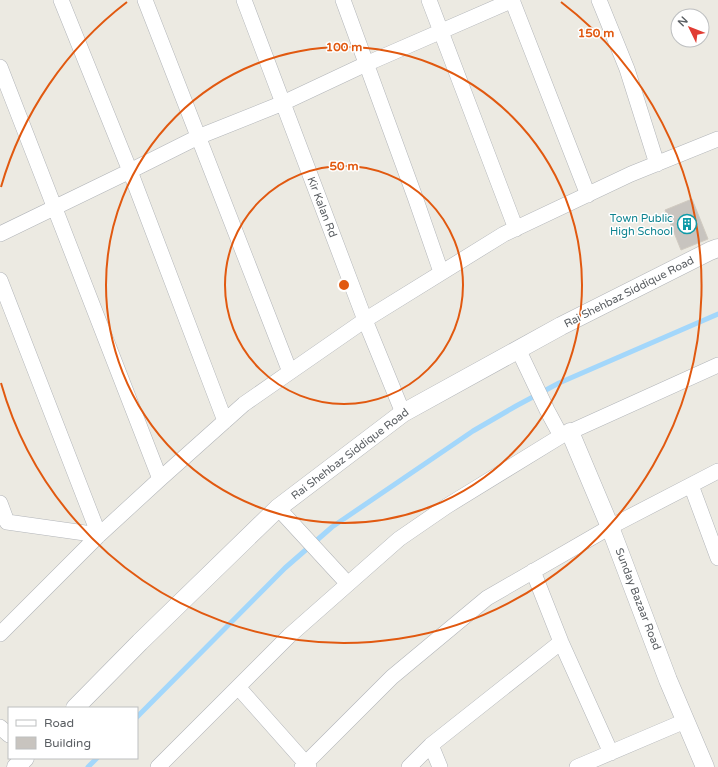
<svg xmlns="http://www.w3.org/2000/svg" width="718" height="767" font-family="'Varela Round',sans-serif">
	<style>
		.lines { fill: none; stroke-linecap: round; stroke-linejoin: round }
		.stream { stroke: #a3d7fb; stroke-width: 5 }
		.building { fill: #c8c4bf; stroke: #d1cbc1 }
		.minor-casing { stroke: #b2b5b9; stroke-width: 16 }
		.tertiary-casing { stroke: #b2b5b9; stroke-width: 19 }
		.minor { stroke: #fff; stroke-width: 15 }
		.tertiary { stroke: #fff; stroke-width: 18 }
		.ring { fill: none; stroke: #e15910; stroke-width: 2 }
		.labels { text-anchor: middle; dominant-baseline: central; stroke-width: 3; stroke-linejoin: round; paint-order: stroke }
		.street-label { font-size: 11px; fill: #5a5e62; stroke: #fff }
		.culture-label { font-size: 11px; fill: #0d838f; stroke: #fff; text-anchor: end }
		.centre { fill: #e15910; stroke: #fff; stroke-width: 2 }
		.ring-label { font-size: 12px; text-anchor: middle; font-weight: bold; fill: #e15910; stroke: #fff; stroke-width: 3; stroke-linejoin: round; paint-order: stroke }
	</style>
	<rect width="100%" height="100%" fill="#eceae2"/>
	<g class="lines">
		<!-- stream -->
		<path class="stream" d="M137,717L285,568L332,527L473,431L516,406L559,383L718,314
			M88,767L97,758"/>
	</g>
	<!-- building -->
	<path class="building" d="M692,199L708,239L681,250L665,210Z"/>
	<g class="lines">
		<!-- minor casing -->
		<g class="minor-casing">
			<path id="minor" d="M61,0L130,171L225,421
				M145,0L290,372
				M244,0L365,320L403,413
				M343,0L415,197L441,272
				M429,0L516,229
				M512,0L588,195
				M599,0L627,69L657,164
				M0,67L160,479
				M0,234L130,171L198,137L283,103L366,64L513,0
				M0,280L99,535L7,522L0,503
				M518,349L547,410L561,436
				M691,485L718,558
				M278,508L348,584
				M533,571L561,642L611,753
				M0,634L99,535L160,479L244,404L290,372L365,320L504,234L631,174L718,139
				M238,687L309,767
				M0,727L9,735
				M431,745L440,767
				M158,767L289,636L399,539L447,506L561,436L718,365
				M302,767L392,677L487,598L610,527L718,471
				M409,767L431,745L561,642
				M577,767L685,721"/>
		</g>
		<!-- tertiary casing -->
		<g class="tertiary-casing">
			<path id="tertiary" d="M570,432L610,527L668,680L705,767
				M75,708L140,642L278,508L403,413L561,326L710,251L718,248
				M16,767L25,758"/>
		</g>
		<!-- minor -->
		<use href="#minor" class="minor"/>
		<!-- tertiary -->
		<use href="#tertiary" class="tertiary"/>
	</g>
	<!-- distance rings -->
	<g class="ring">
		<circle cx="344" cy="285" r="119"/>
		<circle cx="344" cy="285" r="238"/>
		<path d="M1 187A357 357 0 0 1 127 2M561 2A357 357 0 1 1 1 383"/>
	</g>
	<!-- icons -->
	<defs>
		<g id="building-ring" transform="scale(1)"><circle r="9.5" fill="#fff" stroke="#0f9aa8" stroke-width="1.5"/><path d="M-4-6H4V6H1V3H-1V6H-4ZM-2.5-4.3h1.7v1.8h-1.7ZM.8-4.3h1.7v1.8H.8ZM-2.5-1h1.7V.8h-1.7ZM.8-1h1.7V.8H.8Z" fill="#0f9aa8"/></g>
	</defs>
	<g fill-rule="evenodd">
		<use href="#building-ring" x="687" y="224"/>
	</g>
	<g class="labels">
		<!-- street labels -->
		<g class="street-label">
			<text transform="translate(322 207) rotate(69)">Kir Kalan Rd</text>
			<text transform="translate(629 292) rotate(-27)">Rai Shehbaz Siddique Road</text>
			<text transform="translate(350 454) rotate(-37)">Rai Shehbaz Siddique Road</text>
			<text transform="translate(638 599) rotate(69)">Sunday Bazaar Road</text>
		</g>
		<!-- culture labels -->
		<g class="culture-label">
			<text x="673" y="218">Town Public<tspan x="673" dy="13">High School</tspan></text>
		</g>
	</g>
	<circle cx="344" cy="285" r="6" class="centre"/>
	<g class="ring-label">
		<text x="596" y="37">150 m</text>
		<text x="344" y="51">100 m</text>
		<text x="344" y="170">50 m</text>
	</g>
	<!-- legend -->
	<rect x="8" y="707" width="130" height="52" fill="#ffffff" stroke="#bdbfc0"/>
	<rect x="16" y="720" width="20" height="6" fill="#ffffff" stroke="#bdbfc0"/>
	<text x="44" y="727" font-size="12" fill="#5a5e62">Road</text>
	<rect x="16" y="737" width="20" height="12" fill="#c8c4bf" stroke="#bdbfc0"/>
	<text x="44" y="747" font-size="12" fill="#5a5e62">Building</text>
	<!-- north arrow -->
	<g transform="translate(690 28) rotate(313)"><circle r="19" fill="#ffffff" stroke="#bdbfc0"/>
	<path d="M0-3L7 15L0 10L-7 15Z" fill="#e13c33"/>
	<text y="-6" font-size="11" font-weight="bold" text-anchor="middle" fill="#5a5e62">N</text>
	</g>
</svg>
